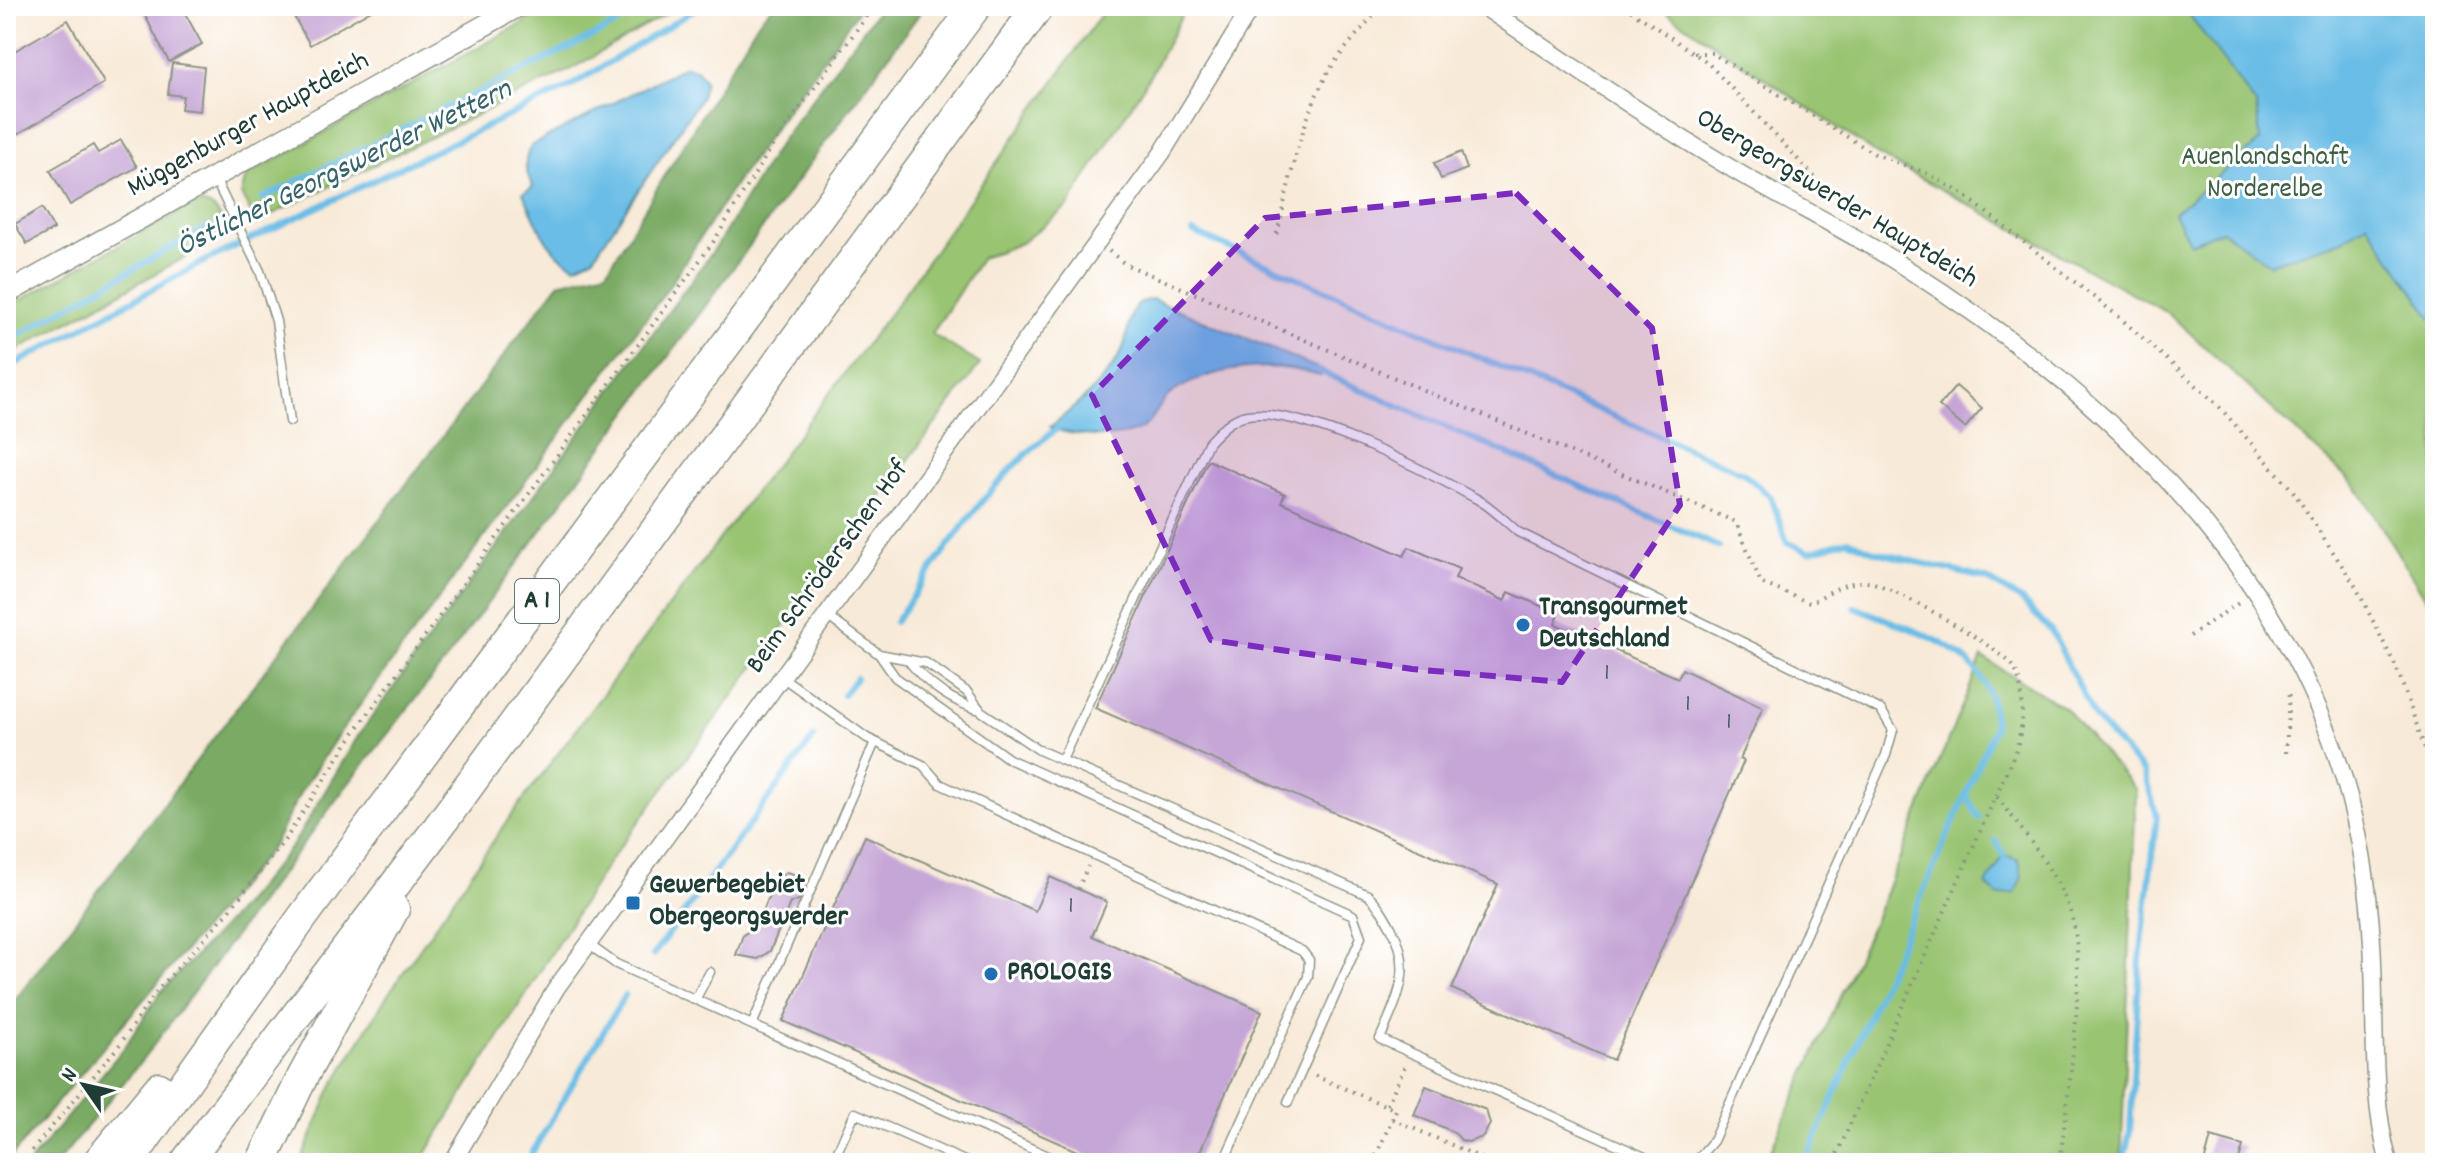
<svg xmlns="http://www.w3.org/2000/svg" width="2441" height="1169" font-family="Dekko,sans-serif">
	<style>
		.green { fill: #99c472; stroke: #5c8053; stroke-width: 2 }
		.forest { fill: #7aaa64; stroke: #4c744c; stroke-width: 2 }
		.water { fill: #6abde6; stroke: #447d8d; stroke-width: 2 }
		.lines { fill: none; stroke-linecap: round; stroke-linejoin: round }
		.stream { stroke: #6abde6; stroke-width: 6 }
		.building { fill: #c6a6d6 }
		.service-casing { stroke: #8c9486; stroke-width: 11 }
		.minor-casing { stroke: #8c9486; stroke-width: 19 }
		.tertiary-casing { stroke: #8c9486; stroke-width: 23 }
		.motorway-casing { stroke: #8c9486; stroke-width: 33 }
		.path { stroke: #8c9486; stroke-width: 4; stroke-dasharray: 2 6; stroke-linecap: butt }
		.service { stroke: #fff; stroke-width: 8 }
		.minor { stroke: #fff; stroke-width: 16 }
		.tertiary { stroke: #fff; stroke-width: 20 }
		.motorway { stroke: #fff; stroke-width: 30 }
		.marked { fill: #7b2cbf; fill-opacity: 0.2; stroke: #7b2cbf; stroke-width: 6; stroke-dasharray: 16 10; stroke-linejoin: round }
		.poi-dot { fill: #1f6fb2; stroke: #fff; stroke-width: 3 }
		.labels { text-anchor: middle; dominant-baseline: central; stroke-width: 6; stroke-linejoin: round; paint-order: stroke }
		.number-label { font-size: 24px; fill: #49575c }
		.shield { fill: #fff; stroke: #627771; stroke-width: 2 }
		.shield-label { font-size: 26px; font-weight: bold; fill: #1f3d34 }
		.street-label { font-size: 28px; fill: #1f3d34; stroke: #fff }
		.park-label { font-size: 28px; fill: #3e5f44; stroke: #fff }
		.poi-label { font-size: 28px; font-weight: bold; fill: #1f3d34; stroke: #fff; text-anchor: start }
		.water-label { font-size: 30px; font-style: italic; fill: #366369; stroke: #fff }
	</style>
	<rect width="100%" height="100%" fill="#fff"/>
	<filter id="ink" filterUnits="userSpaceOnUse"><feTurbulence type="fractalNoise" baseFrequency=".0125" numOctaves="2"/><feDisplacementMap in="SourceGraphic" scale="16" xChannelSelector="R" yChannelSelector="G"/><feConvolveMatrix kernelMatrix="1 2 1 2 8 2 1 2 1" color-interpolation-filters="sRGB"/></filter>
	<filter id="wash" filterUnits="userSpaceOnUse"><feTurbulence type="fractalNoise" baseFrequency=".006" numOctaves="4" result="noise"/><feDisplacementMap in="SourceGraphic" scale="32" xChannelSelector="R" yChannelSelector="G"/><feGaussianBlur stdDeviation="1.8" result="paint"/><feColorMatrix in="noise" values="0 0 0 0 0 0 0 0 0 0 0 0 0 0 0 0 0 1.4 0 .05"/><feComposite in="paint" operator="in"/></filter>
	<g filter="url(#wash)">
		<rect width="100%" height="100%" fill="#f8ead8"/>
		<!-- green -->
		<path class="green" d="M553,6H680L571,69L259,221L255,219L241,195L246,176Z
			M1107,6H1187L1151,74L1069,205L1021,243L981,258L932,334L980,364L608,863L420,1163H300L332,1087L385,999L507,821L896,305Z
			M1657,6H2435V613L2356,486L2168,313L1878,155Z
			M195,203C216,203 220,215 229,233L6,356V308Z
			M1982,657L2065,708L2136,790L2121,1163H1765L1875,919Z"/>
		<!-- forest -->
		<path class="forest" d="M773,6H861L739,178L664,294L338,735L300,793L273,846L6,1163V1012L559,283L607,271L758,22Z
			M881,6H925L447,659L342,792L144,1058L57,1163H29L124,1048L160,993L235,914L293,845L358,736L718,244L778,145Z"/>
		<!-- water -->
		<path class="water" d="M2183,6H2435V323L2367,223L2343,240L2269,264L2222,230L2190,243L2174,213L2260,141L2256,105Z
			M685,66L698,70L705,81L701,97L593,258L576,266C546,254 537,221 523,193L533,187C525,170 522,161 532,145Z
			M1152,299L1325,371L1320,376C1273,361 1215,365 1172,393C1159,402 1156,417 1145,426C1126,442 1070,437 1050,427C1076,406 1109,380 1123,348C1131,329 1125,303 1152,299Z
			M2004,855L2019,860L2022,877L2015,893L1998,896L1986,885Z"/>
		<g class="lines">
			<!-- stream -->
			<path class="stream" d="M263,198L609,28L646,6
				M1193,232L1743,473L1771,497L1787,542L1809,552L1848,540L1876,552L1987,579L2021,600L2052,632L2095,718L2144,773L2157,816L2140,960L2130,1131L2123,1163
				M6,342L209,226
				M6,369L205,261L571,86L701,6
				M1317,370L1719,547
				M895,622C944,553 989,478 1059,427
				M843,695L856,678
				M1966,795L1979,818
				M1996,841L2004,855
				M653,955L814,737
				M526,1163L625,995
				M1805,1163L1994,729C1997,647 1917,634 1855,607"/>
		</g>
		<g id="blocks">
			<!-- building -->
			<path class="building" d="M140,6H181L202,44L169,62Z
				M288,6H378L310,45Z
				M68,20L104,83L6,141V56Z
				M172,63L204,67L200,111L181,109L183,96L168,94Z
				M121,140L137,167L70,205L50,170L93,145L98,153Z
				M1461,152L1467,169L1441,179L1434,163Z
				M42,208L54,229L27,244L15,224Z
				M1956,386L1982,408L1965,428L1939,406Z
				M1208,460L1285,494L1281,502L1404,556L1409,547L1459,569L1455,578L1505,601L1509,592L1559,614L1555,624L1678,678L1682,669L1763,707L1740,759L1744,761L1613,1060L1452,989L1498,884L1095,708Z
				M865,836L1035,911L1050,877L1107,902L1092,936L1262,1011L1195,1163H1104L783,1021Z
				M787,872L800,876L805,886L799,900L790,903L770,951L758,959L736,955L743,935L757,926L776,879Z
				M1426,1086L1486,1110L1490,1124L1483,1137L1468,1142L1461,1140L1454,1132L1414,1115Z
				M2211,1137L2243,1146L2238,1163H2204Z"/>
		</g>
	</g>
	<g filter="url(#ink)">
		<use href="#blocks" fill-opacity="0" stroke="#8c9486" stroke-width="2"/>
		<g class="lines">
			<!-- service casing -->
			<g class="service-casing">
				<path id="service" d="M215,179L260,271L276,321L290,421
					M827,616L879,654L895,677L1009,759L1353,915L1361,937L1288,1102
					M879,654L926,663L967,692L981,711L1039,750L1368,895C1379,905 1386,918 1393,931C1414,971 1396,1001 1380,1039L1658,1163
					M908,660C926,684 952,702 980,710
					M782,677L867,738L923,765L940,784L1302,951L1309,960L1308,977L1223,1163
					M875,742L752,1025L1064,1163
					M1062,760L1208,443C1218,432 1231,418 1247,415C1300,406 1426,471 1475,498C1491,506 1504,520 1518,532L1881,710L1893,730L1886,755L1713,1141L1694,1163
					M588,944L616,964L752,1025
					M695,1000L710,972
					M832,1163L855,1113L969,1163"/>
			</g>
			<!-- minor casing -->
			<g class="minor-casing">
				<path id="minor" d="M1483,6C1566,62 1648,119 1734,170C1791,204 1851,232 1906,268C2097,389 2278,557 2344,779C2360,832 2369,889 2372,943C2377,1017 2369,1091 2389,1163
					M452,1163L557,987L1162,153L1252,6"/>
			</g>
			<!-- tertiary casing -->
			<g class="tertiary-casing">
				<path id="tertiary" d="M6,294L519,6"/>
			</g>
			<!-- motorway casing -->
			<g class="motorway-casing">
				<path id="motorway" d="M97,1163L159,1088
					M128,1163L302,918L976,6
					M185,1163L437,829L1039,6
					M261,1163L303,1076L394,909"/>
			</g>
			<!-- path -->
			<path class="path" d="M1624,6L1707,62L1846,211
				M1694,53H1712L1875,154L1931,175L1963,194L2119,317L2216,403L2293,491L2356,587L2397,669L2435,777
				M1277,234C1290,181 1300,123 1327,74C1342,50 1363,28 1381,6
				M1109,251L1125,264L1736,522L1761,583L1810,603C1830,592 1849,578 1873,583C1893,587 2008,652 2015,669C2026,696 2023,721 2017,748L1833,1163
				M2190,636L2240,602
				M2286,753L2289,690
				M1997,797C2024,833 2054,868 2070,911C2090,968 2066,1099 2060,1163
				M1078,889L1088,866
				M1315,1076L1396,1110L1392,1119
				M1387,1105L1405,1066
				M22,1163L121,1043L156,992L229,911L287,837L354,733L714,241L774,143L874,6
				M1373,1163L1392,1119L1493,1163"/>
			<!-- service -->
			<use href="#service" class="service"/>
			<!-- minor -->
			<use href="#minor" class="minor"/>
			<!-- tertiary -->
			<use href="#tertiary" class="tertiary"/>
			<!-- motorway -->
			<use href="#motorway" class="motorway"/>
		</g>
	</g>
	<!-- marked area -->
	<path class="marked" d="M1516,193L1652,328L1680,505L1562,682L1412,669L1211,640L1092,395L1265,218Z"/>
	<!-- markers -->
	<g class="poi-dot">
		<circle cx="1523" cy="625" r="8"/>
		<rect x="625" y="895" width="16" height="16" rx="4"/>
		<circle cx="991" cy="974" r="8"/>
	</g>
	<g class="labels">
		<!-- number labels -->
		<g class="number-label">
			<text x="1607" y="674">1</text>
			<text x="1688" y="705">1</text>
			<text x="1729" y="723">1</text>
			<text x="1071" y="907">1</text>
		</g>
		<!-- shield labels -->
		<rect class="shield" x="515" y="579" width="44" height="44" rx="6"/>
		<g class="shield-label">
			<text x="537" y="601">A 1</text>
		</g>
		<!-- street labels -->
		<g class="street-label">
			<text transform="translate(249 126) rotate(-29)">Müggenburger Hauptdeich</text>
			<text transform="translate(1836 200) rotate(31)">Obergeorgswerder Hauptdeich</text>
			<text transform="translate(829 568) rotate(-54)">Beim Schröderschen Hof</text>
		</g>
		<!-- park labels -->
		<g class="park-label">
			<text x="2265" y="159">Auenlandschaft<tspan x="2265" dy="32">Norderelbe</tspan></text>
		</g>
		<!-- poi labels -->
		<g class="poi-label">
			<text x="1539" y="609">Transgourmet<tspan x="1539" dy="32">Deutschland</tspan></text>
			<text x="649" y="887">Gewerbegebiet<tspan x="649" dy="32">Obergeorgswerder</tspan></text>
			<text x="1007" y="974">PROLOGIS</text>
		</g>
		<!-- water labels -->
		<g class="water-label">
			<text transform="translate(345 170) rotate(-26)">Östlicher Georgswerder Wettern</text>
		</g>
	</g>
	<!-- margin -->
	<rect width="2441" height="1169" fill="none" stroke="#fff" stroke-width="32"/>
	<!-- north arrow -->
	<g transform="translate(84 1085) rotate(304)" stroke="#ffffff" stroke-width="6" paint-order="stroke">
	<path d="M0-6L14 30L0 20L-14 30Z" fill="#1f3d34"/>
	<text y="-12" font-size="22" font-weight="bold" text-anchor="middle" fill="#1f3d34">N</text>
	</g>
</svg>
